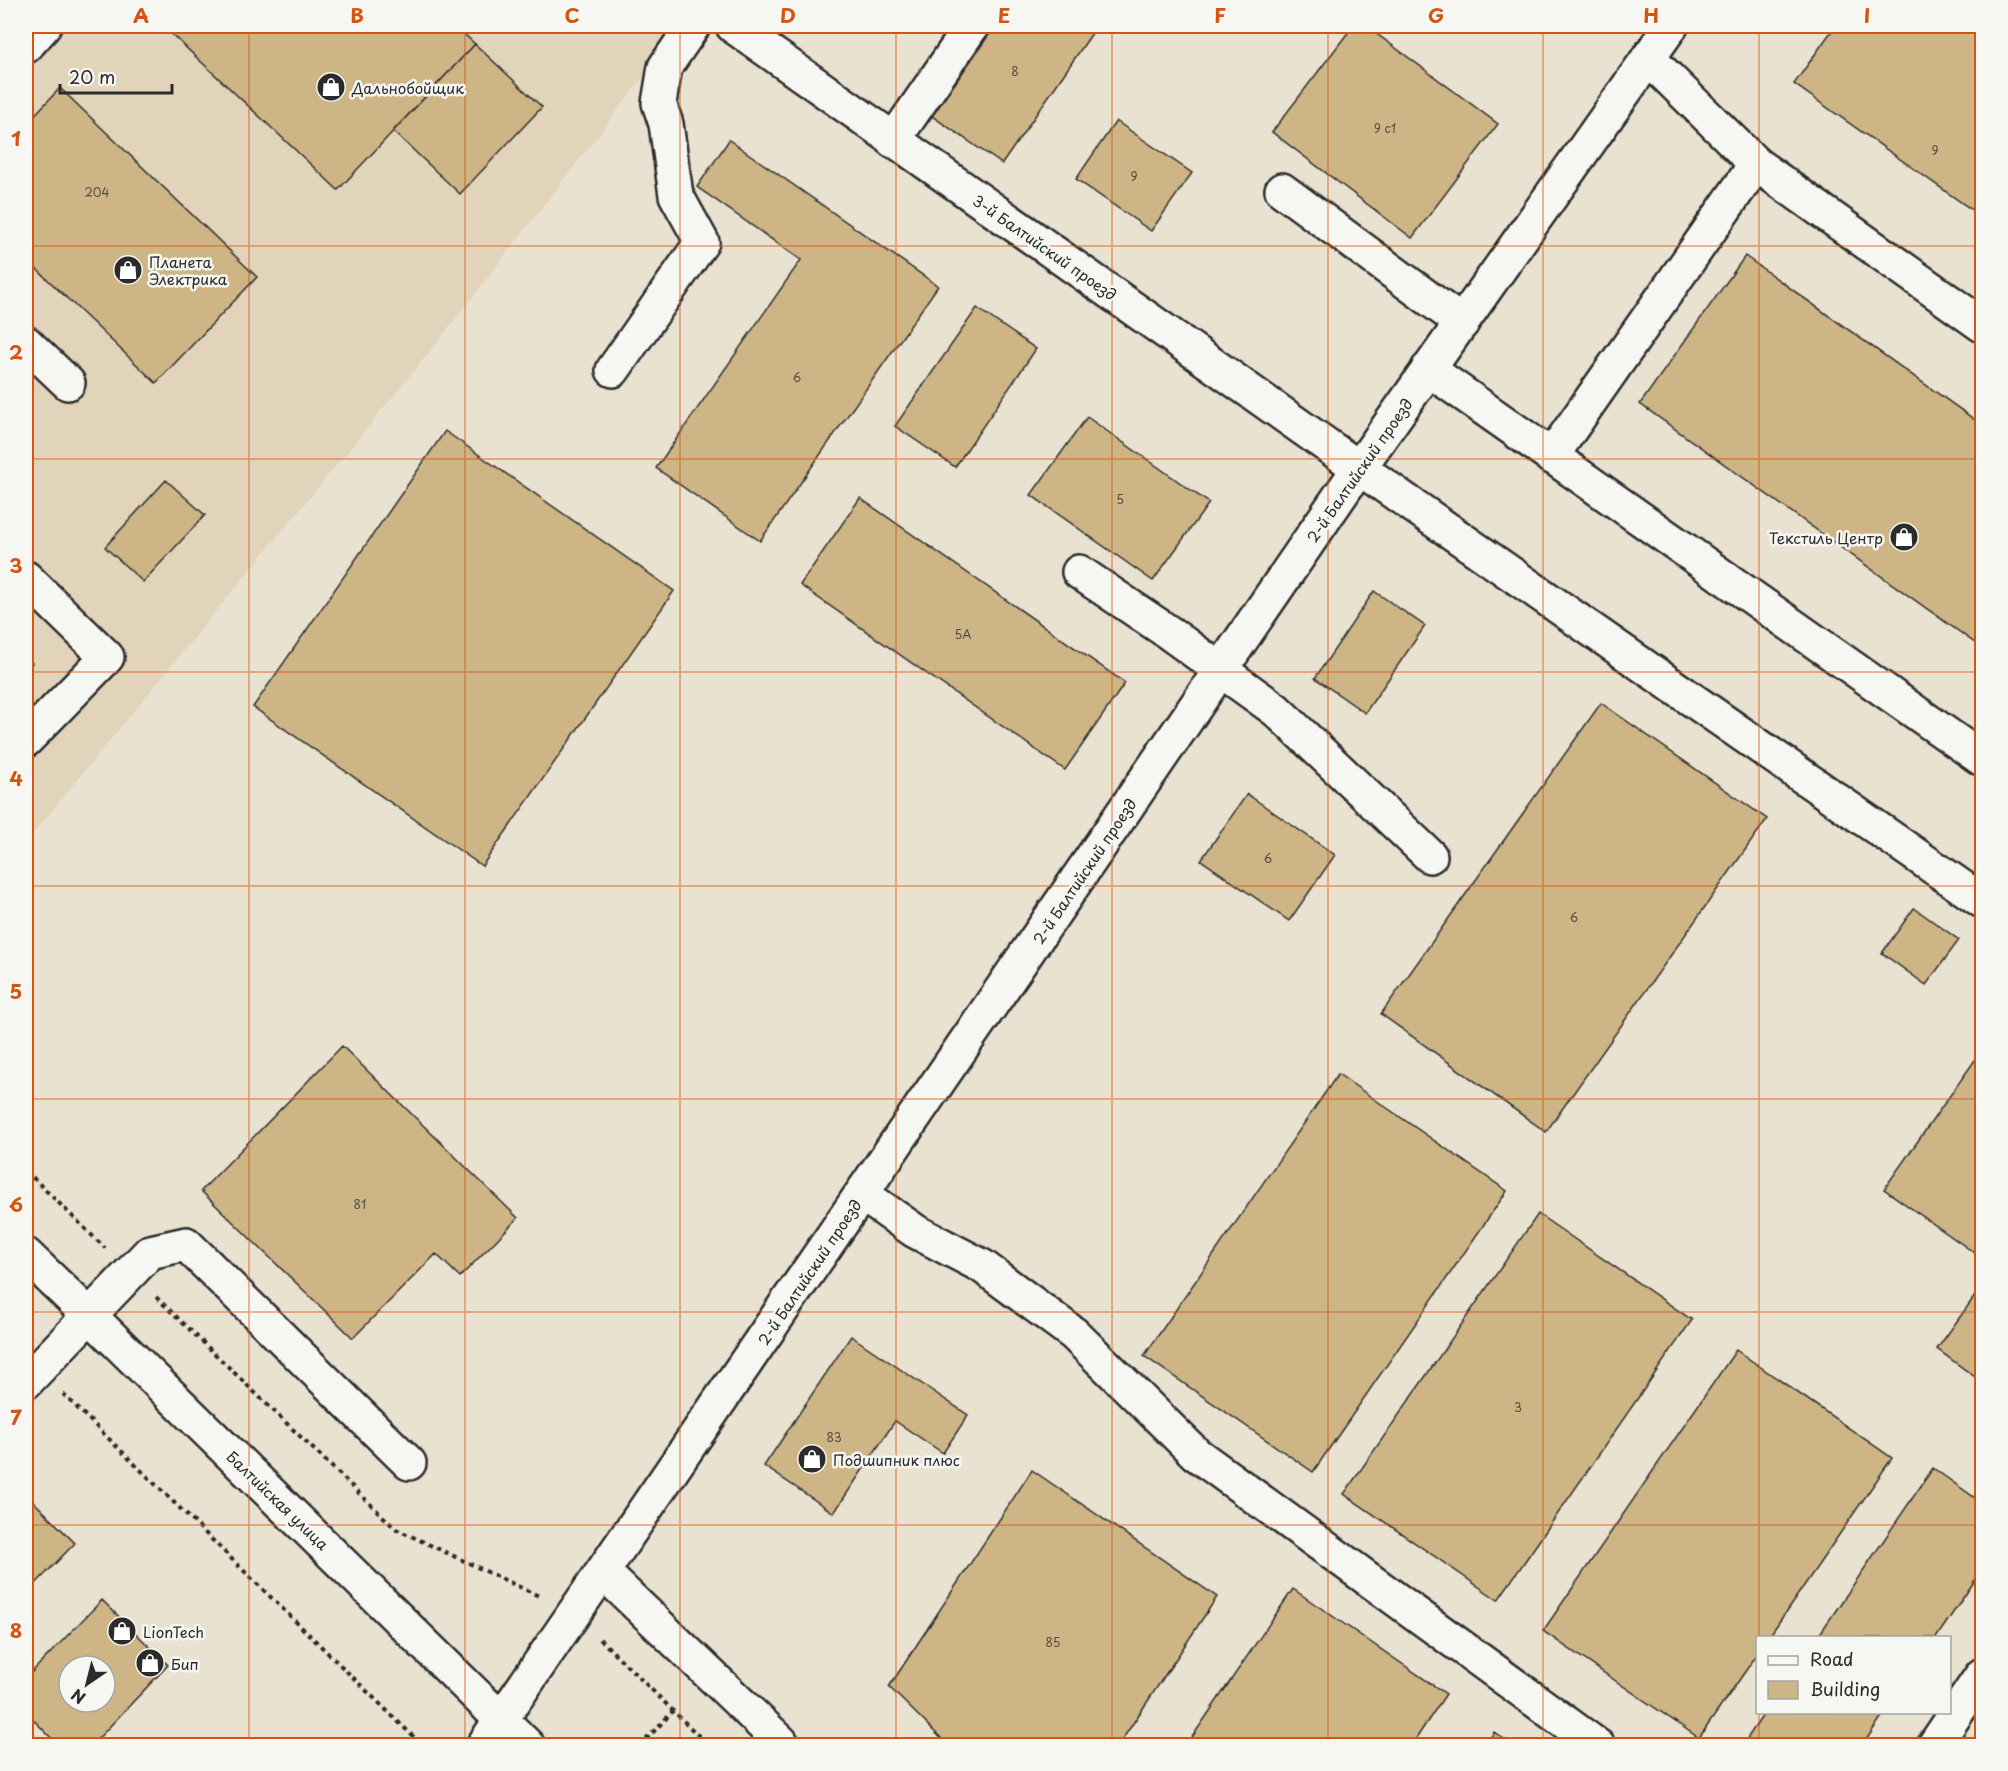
<svg xmlns="http://www.w3.org/2000/svg" width="2008" height="1771" font-family="'Playpen Sans',sans-serif">
	<style>
		.built { fill: #e2d4ba }
		.building { fill: #ceb585; stroke: #2b2b2b; stroke-width: 1.5; fill-rule: evenodd }
		.lines { fill: none; stroke-linecap: round; stroke-linejoin: round }
		.minor-casing { stroke: #2b2b2b; stroke-width: 38 }
		.path { stroke: #2b2b2b; stroke-width: 4; stroke-dasharray: 4.5 4.5; stroke-linecap: butt }
		.minor { stroke: #f6f6f2; stroke-width: 33 }
		.grid { fill: none; stroke: #d5540f; stroke-width: 1.5; stroke-opacity: 0.55 }
		.labels { text-anchor: middle; dominant-baseline: central; stroke-width: 5; stroke-linejoin: round; paint-order: stroke }
		.number-label { font-size: 12px; fill: #544e42 }
		.poi-label { font-size: 15px; fill: #2b2b2b; stroke: #f6f6f2; text-anchor: start }
		.street-label { font-size: 15px; fill: #2b2b2b; stroke: #f6f6f2 }
		.neatline { fill: none; stroke: #d5540f; stroke-width: 2 }
		.grid-label { font-size: 20px; text-anchor: middle; font-weight: bold; fill: #d5540f }
	</style>
	<rect width="100%" height="100%" fill="#eae2d1"/>
	<filter id="ink" filterUnits="userSpaceOnUse"><feTurbulence type="fractalNoise" baseFrequency=".0167" numOctaves="2"/><feDisplacementMap in="SourceGraphic" scale="12" xChannelSelector="R" yChannelSelector="G"/><feConvolveMatrix kernelMatrix="1 2 1 2 8 2 1 2 1" color-interpolation-filters="sRGB"/></filter>
	<g filter="url(#ink)">
		<!-- built -->
		<path class="built" d="M26,26H683L433,348L26,842Z"/>
		<!-- building -->
		<path class="building" d="M163,26H455L475,44L338,190Z
			M995,26H1097L1002,164L932,116Z
			M1353,26H1366L1498,124L1412,238L1272,132Z
			M1835,26H1982V217L1794,84Z
			M475,44L542,107L460,194L393,131Z
			M60,88L257,277L156,383L26,259V124Z
			M1116,121L1192,173L1151,231L1076,179Z
			M729,140L938,286L760,541L656,468L801,260L697,187Z
			M1745,256L1982,425V648L1640,404Z
			M977,308L1036,349L955,467L895,426Z
			M1087,417L1209,503L1153,581L1031,495Z
			M445,431L674,591L482,866L253,707Z
			M166,480L205,515L143,582L105,547Z
			M860,498L1125,683L1065,770L800,585Z
			M1374,591L1425,626L1365,713L1315,678Z
			M26,657L32,663L26,669Z
			M1601,703L1767,819L1546,1132L1381,1014Z
			M1247,794L1335,855L1289,921L1201,860Z
			M1914,908L1959,940L1926,985L1882,953Z
			M342,1046L518,1218L460,1277L436,1254L353,1338L201,1191Z
			M1982,1050V1245L1976,1254L1884,1189Z
			M1338,1074L1507,1191L1313,1472L1144,1356Z
			M1538,1214L1692,1320L1498,1600L1344,1494Z
			M1982,1286V1382L1937,1349Z
			M851,1336L968,1415L943,1453L895,1421L834,1513L764,1466Z
			M1736,1350L1892,1458L1768,1638H1758V1653L1699,1738L1543,1631Z
			M1933,1468L1982,1503V1570L1936,1638H1817Z
			M1032,1470L1217,1597L1118,1746H949L889,1687Z
			M26,1494L75,1543L26,1594Z
			M1293,1589L1446,1694L1411,1746H1186Z
			M102,1600L168,1665L91,1746H59L26,1712V1678ZM69,1666H105V1702H69Z
			M1765,1712H1885L1862,1746H1742Z
			M1494,1732L1514,1746H1485Z"/>
		<g class="lines">
			<!-- minor casing -->
			<g class="minor-casing">
				<path id="minor" d="M733,26L1359,468L1982,901
					M26,46L44,26
					M1648,58L1756,164L1982,325
					M893,141L972,26
					M1282,190L1462,323
					M26,343L68,383
					M1428,369L1982,759
					M613,370L702,242L676,195L666,124L659,103L665,67L693,26
					M1551,457L1756,164
					M1079,572L1168,632L1276,710L1430,856
					M26,578L107,657L26,740
					M862,1194L915,1231L982,1266L1074,1334L1196,1454L1598,1746
					M26,1255L90,1316L528,1746
					M26,1382L150,1252L186,1244L409,1463
					M603,1572L781,1742
					M483,1746L1359,468L1671,26
					M1934,1746L1982,1675"/>
			</g>
			<!-- path -->
			<path class="path" d="M26,1171L105,1248
				M156,1297L396,1529L541,1597
				M63,1394L423,1746
				M600,1639L709,1746
				M640,1746L673,1711"/>
			<!-- minor -->
			<use href="#minor" class="minor"/>
		</g>
	</g>
	<!-- grid -->
	<path class="grid" d="M249,26V1746M465,26V1746M680,26V1746M896,26V1746M1112,26V1746M1328,26V1746M1543,26V1746M1759,26V1638M26,246H1982M26,459H1982M26,672H1982M26,886H1982M26,1099H1982M26,1312H1982M26,1525H1982M1759,1712V1746"/>
	<!-- icons -->
	<defs>
		<g id="shop-disc" transform="scale(1.5)"><circle r="9.5" fill="#2b2b2b" stroke="#f6f6f2"/><path d="M-5-2.5h2.3a2.7 3.5 0 0 1 5.4 0H5L5.5 6h-11ZM-1.5-2.5h3a1.5 2.3 0 0 0-3 0Z" fill="#fff"/></g>
	</defs>
	<g fill-rule="evenodd">
		<use href="#shop-disc" x="331" y="87"/>
		<use href="#shop-disc" x="128" y="270"/>
		<use href="#shop-disc" x="1904" y="537"/>
		<use href="#shop-disc" x="812" y="1459"/>
		<use href="#shop-disc" x="122" y="1631"/>
		<use href="#shop-disc" x="150" y="1663"/>
	</g>
	<g class="labels">
		<!-- number labels -->
		<g class="number-label">
			<text x="1015" y="71">8</text>
			<text x="1385" y="128">9 с1</text>
			<text x="1935" y="150">9</text>
			<text x="1134" y="176">9</text>
			<text x="97" y="192">204</text>
			<text x="797" y="377">6</text>
			<text x="1120" y="499">5</text>
			<text x="963" y="634">5А</text>
			<text x="1268" y="858">6</text>
			<text x="1574" y="917">6</text>
			<text x="360" y="1204">81</text>
			<text x="1518" y="1407">3</text>
			<text x="834" y="1437">83</text>
			<text x="1053" y="1642">85</text>
		</g>
		<!-- poi labels -->
		<g class="poi-label">
			<text x="352" y="87">Дальнобойщик</text>
			<text x="149" y="261">Планета<tspan x="149" dy="17">Электрика</tspan></text>
			<text x="1883" y="537" text-anchor="end">Текстиль Центр</text>
			<text x="833" y="1459">Подшипник плюс</text>
			<text x="143" y="1631">LionTech</text>
			<text x="171" y="1663">Бип</text>
		</g>
		<!-- street labels -->
		<g class="street-label">
			<text transform="translate(1045 247) rotate(35)">3-й Балтийский проезд</text>
			<text transform="translate(1359 470) rotate(-55)">2-й Балтийский проезд</text>
			<text transform="translate(1084 871) rotate(-56)">2-й Балтийский проезд</text>
			<text transform="translate(809 1272) rotate(-56)">2-й Балтийский проезд</text>
			<text transform="translate(278 1500) rotate(44)">Балтийская улица</text>
		</g>
	</g>
	<!-- margin -->
	<rect width="2008" height="1771" fill="none" stroke="#f6f6f2" stroke-width="66"/>
	<!-- legend -->
	<rect x="1756" y="1636" width="195" height="78" fill="#f6f6f2" stroke="#a5a5a2" stroke-width="1.5"/>
	<rect x="1768" y="1656" width="30" height="9" fill="#f6f6f2" stroke="#a5a5a2" stroke-width="1.5"/>
	<text x="1810" y="1666" font-size="18" fill="#2b2b2b">Road</text>
	<rect x="1768" y="1681" width="30" height="18" fill="#ceb585" stroke="#a5a5a2" stroke-width="1.5"/>
	<text x="1810" y="1696" font-size="18" fill="#2b2b2b">Building</text>
	<!-- north arrow -->
	<g transform="translate(87 1684) rotate(215)"><circle r="28" fill="#f6f6f2" stroke="#a5a5a2" stroke-width="1.5"/>
	<path d="M0-4.5L10 22L0 15L-10 22Z" fill="#2b2b2b"/>
	<text y="-9" font-size="16" font-weight="bold" text-anchor="middle" fill="#2b2b2b">N</text>
	</g>
	<!-- scale -->
	<path d="M60 84v9h112v-9" fill="none" stroke="#2b2b2b" stroke-width="3"/>
	<text x="69" y="84" font-size="18" fill="#2b2b2b" stroke="#f6f6f2" stroke-width="4.5" paint-order="stroke">20 m</text>
	<rect x="33" y="33" width="1942" height="1705" class="neatline"/>
	<g class="grid-label">
		<text x="141" y="23">A</text>
		<text x="357" y="23">B</text>
		<text x="572" y="23">C</text>
		<text x="788" y="23">D</text>
		<text x="1004" y="23">E</text>
		<text x="1220" y="23">F</text>
		<text x="1436" y="23">G</text>
		<text x="1651" y="23">H</text>
		<text x="1867" y="23">I</text>
		<text x="16" y="146">1</text>
		<text x="16" y="360">2</text>
		<text x="16" y="573">3</text>
		<text x="16" y="786">4</text>
		<text x="16" y="999">5</text>
		<text x="16" y="1212">6</text>
		<text x="16" y="1425">7</text>
		<text x="16" y="1638">8</text>
	</g>
</svg>
